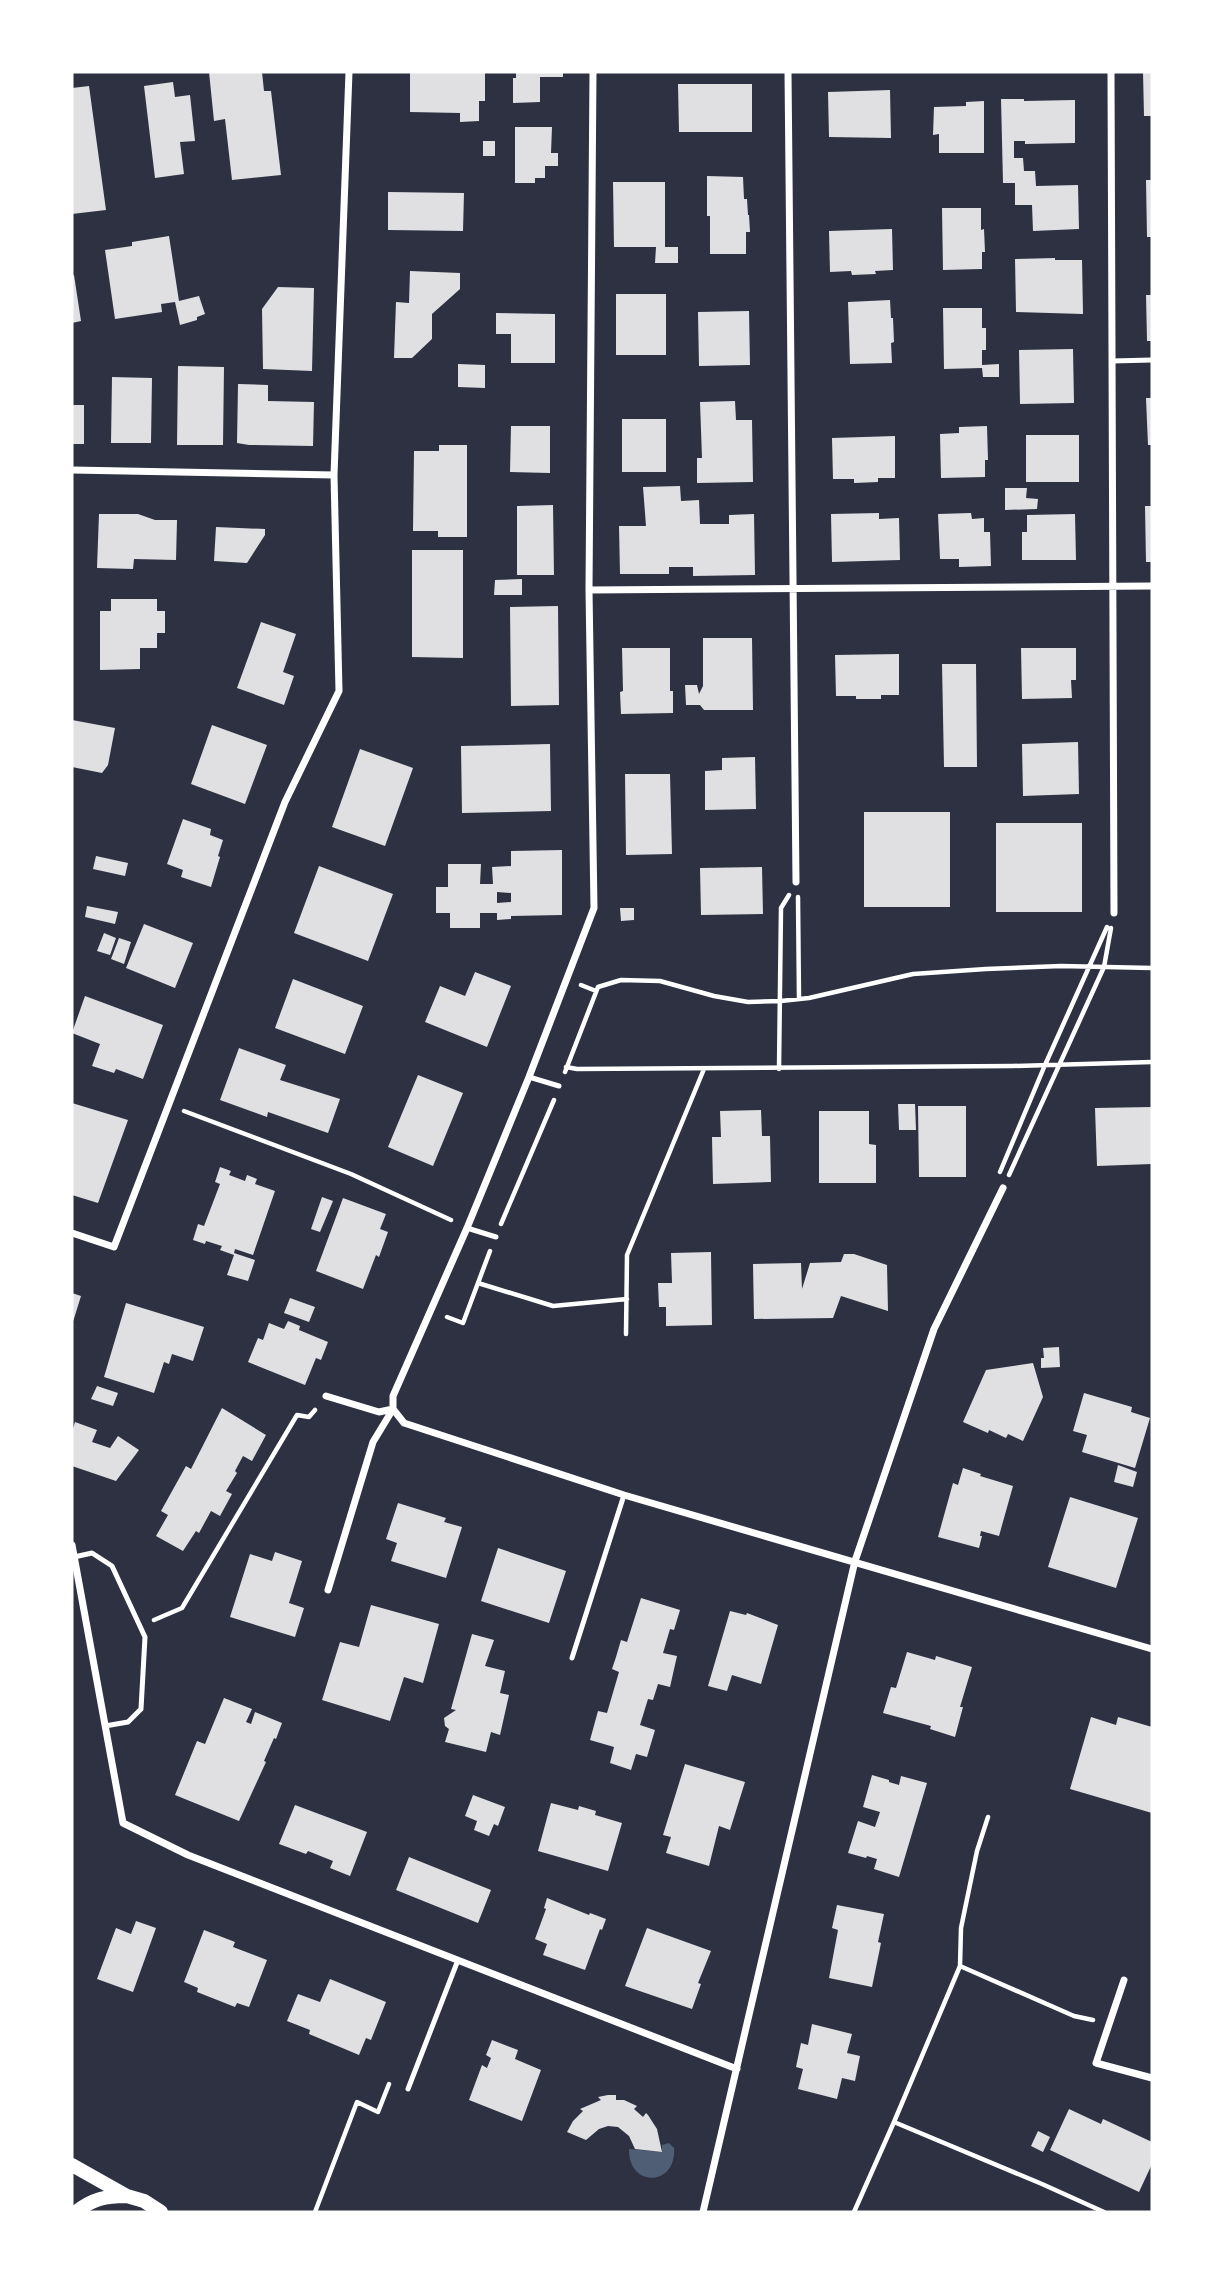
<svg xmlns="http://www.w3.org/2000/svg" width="1224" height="2284" font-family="Signika,sans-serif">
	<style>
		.water { fill: #4f5d75 }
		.building { fill: #e0e0e3; fill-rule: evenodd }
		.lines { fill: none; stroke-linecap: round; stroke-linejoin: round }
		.path { stroke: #fff; stroke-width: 4.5 }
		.service { stroke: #fff; stroke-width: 5 }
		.minor { stroke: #fff; stroke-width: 7 }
		.secondary { stroke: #fff; stroke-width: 14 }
	</style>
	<rect width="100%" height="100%" fill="#2d3142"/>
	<!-- water -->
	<path class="water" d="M669,2143L674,2148C677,2187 628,2188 629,2149L662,2152V2145Z"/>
	<!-- building -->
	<path class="building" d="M209,72H262L264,91H271L281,175L232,180L225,119L214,121Z
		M410,72H485V101H479V121L460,122V113L410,112Z
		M516,72H563V77H540V102L513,103V78H516Z
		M1143,72H1152V116H1144Z
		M173,82L175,97L190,95L195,141L180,142L184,174L155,178L144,86Z
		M678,84H752V132H679Z
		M89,86L106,210L72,214V88Z
		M890,90L891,138L829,137L828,92Z
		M1001,99H1024V101L1075,100V143L1025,144V141H1014V158H1023L1024,171H1035L1036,186L1078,185L1079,229L1033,231L1032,205H1015V183H1003Z
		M984,101V153H939V134L933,135L934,107L966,106V102Z
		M515,127H552L551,153H558V166H545V178H535V183H515Z
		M483,141H495V156H483Z
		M707,176L743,177L744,199H747L748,215H749L750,232H746V254H710V216H707Z
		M1146,180H1152V237H1147Z
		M613,182H665V247H678V263H655L656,247H614Z
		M388,192L464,193L463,231L388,230Z
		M942,208H981V230L984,229L985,252H982V269L943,270Z
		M892,229L893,270L875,271L876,274L852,275L851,271L830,272L829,231Z
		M169,236L179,301L199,296L205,314L197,317V320L180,325L175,302L161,304L162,312L115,319L105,250L132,246V242Z
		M1055,258V260H1082L1083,314L1016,312L1015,259Z
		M410,271L460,273V289L432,314V339L412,358H394L396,302L409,303Z
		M74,275L81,321L72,323V276Z
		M278,287L314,288L312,371L263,369L262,309Z
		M616,294H666V355H616Z
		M1146,295H1152V341H1147Z
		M890,300L891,318H893L894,342L891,343L892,363L850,364L848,302Z
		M943,308H982V328H986V350H982V365L999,364V377H983L982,368L944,369Z
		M749,311L750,365L699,366L698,312Z
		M496,313L555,314V363H511V334H496Z
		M1073,349L1074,403L1020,404L1019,350Z
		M458,364L485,365V388L458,387Z
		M178,366L224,367L223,445H177Z
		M112,377L152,378L151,443H111Z
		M238,384L268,385V401L314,402L313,446L249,445L237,443Z
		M1146,398H1152V445H1148Z
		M735,401L736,420H752L753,482L697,483V458H702L700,402Z
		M72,405H84V444H72Z
		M622,419H666V472H622Z
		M511,426H550V473L510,472Z
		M987,426L988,460H985V477L941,478L940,434L959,433V427Z
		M1026,435H1079V482H1026Z
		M895,436V478H878V482L854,483V479H833L832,438Z
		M439,445H467V537H438V531H413L414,451H439Z
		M680,486L681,501L699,500L700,524H729V515L754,514L755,575L693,576V567H669V574H620L619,526H646L643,487Z
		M1005,488H1027L1026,498L1038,499L1037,509L1005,510Z
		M553,505L554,575H517V506Z
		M1145,506H1152V562H1146Z
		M879,513V519L899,518L900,560L832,562L831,514Z
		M971,513L972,519L984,518V532H990L991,566L959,567V559H940L938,514Z
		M99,514H138L155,520H177L176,560L134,559L133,569L97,568Z
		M1075,514L1076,560H1022V532H1027V515Z
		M216,527L265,529V535L247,563L214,561Z
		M412,550H463V658L412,657Z
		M522,579V595H494L495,580Z
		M111,599H157V611H165V633H157V648H140V669L100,670V611H111Z
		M558,606L559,705L511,706L510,607Z
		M261,622L296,634L283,672L294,676L284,705L237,688Z
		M703,638H752L753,710H704L700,705H686L685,685H697L699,694L703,686Z
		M622,648H670V691H673V713L621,714L620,692L623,691Z
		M1021,648H1076V680H1071L1072,698L1022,699Z
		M899,654V695H881V699H856V696H836L835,655Z
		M942,664H976L977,767H944Z
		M72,720L115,728L108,765L102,773L72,767Z
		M212,725L267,745L245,804L191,784Z
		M1078,742L1079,794L1023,796L1022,744Z
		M550,744L551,811L462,813L461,746Z
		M360,749L413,768L385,846L332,827Z
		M755,757L756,809L705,810V771L722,770V758Z
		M625,774H670L672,854L626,855Z
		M864,812H950V907H864Z
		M183,819L211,829L210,835L223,840L218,856L220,857L211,887L181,877L183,870L167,864Z
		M996,823H1082V912H996Z
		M562,850V915L511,916V919L497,920V913H480V928H450V913H436V887H448V864H481L480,884H493L492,867L511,866V851ZM497,892L511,893V902L497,903Z
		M96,856L128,863L125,876L93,869Z
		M319,866L393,894L368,961L294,933Z
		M762,867L763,914L701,915L700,868Z
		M87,906L118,912L115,924L85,917Z
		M620,908H634V920L621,921Z
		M144,924L193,943L175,988L126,968Z
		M104,933L116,938L110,955L97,951Z
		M119,938L131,942L124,964L111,959Z
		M475,972L511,986L487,1047L425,1022L440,986L465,996Z
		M293,979L363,1006L345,1054L275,1028Z
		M85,996L163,1025L143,1079L116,1069L114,1073L92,1066L100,1044L72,1033Z
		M239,1048L286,1065L280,1080L340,1099L328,1133L268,1112L267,1117L220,1100Z
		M418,1075L463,1093L433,1166L388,1147Z
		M72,1103L128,1120L98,1203L72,1195Z
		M898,1104H915L916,1130H899Z
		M918,1106H966V1177H919Z
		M1152,1107V1164L1097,1166L1095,1108Z
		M761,1110L762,1136H770L771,1182L713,1184L712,1137H721L720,1111Z
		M819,1111H869V1144L876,1145V1183H819Z
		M220,1167L231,1171L229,1175L245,1181L247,1175L257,1179L255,1184L275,1191L253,1255L235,1249L234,1253L255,1260L248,1281L227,1275L234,1255L220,1250L222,1246L206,1241L205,1244L193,1240L198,1224L204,1226L220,1184L215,1182Z
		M322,1197L333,1201L320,1232L311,1229Z
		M343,1198L386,1214L380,1229L388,1232L379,1257L376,1255L363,1289L316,1271Z
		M711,1252L712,1325L666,1326V1307H659L658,1283H672L671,1253Z
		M844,1254H854L887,1265L888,1311L841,1296L833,1318L754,1319L753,1264L801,1263L802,1289L810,1263L841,1262Z
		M72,1293L81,1296L72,1325Z
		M290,1298L315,1307L309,1322L284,1313Z
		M126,1303L204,1327L193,1361L172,1354L169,1364L164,1362L154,1393L104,1377Z
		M288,1321L300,1326L299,1330L328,1342L321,1360L316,1358L305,1385L248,1362L258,1338L263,1340L269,1323L284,1329Z
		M1059,1347L1060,1367L1041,1368V1358H1044L1043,1348Z
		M1033,1363L1043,1397L1023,1441L1008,1434L1006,1438L989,1430L988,1433L963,1422L986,1370Z
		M97,1386L118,1393L113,1406L91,1399Z
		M1084,1393L1132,1407L1131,1412L1150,1418L1135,1468L1082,1452L1087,1435L1073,1431Z
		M222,1408L266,1435L252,1461L243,1456L235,1471L237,1473L226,1491L232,1494L220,1516L211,1511L199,1533L196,1531L183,1551L156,1536L168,1515L161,1511L186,1466L191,1469Z
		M75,1422L97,1430L92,1442L110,1448L118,1436L139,1450L116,1481L72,1466V1432Z
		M1118,1465L1137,1472L1133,1487L1114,1482Z
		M963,1468L981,1474L980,1476L1013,1486L999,1536L981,1531L980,1536H982L979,1548L938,1537L953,1483L958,1485Z
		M1070,1497L1138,1518L1116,1588L1048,1567Z
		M398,1503L446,1518L444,1522L462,1527L446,1578L391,1561L397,1543L386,1539Z
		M498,1548L566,1571L549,1623L481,1601Z
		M275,1552L302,1561L289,1603L304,1608L295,1637L230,1617L250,1554L272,1561Z
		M641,1598L680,1610L674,1630L670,1629L663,1653L677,1656L670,1687L658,1684L653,1700L648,1699L640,1725L655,1730L647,1757L636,1754L631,1770L610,1763L614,1747L590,1740L598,1711L607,1713L619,1672L612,1669L616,1657L621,1640L627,1642Z
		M371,1605L439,1624L423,1683L404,1677L390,1721L322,1700L340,1642L359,1647Z
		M730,1611L746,1615L747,1613L778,1625L761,1684L732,1675L727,1691L708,1686Z
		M472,1634L494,1640L485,1666L505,1671L500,1693L509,1695L500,1735L491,1732L486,1752L445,1742L449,1729L445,1726L444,1718L456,1710L451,1709Z
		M907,1652L935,1660L936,1656L972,1667L960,1707H963L955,1737L930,1729L931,1726L883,1713L891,1687L896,1688Z
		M224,1698L252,1709L246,1722L251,1724L255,1712L282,1723L276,1739L274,1738L264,1761L266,1762L239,1821L175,1795L197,1741L205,1744Z
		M1091,1717L1116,1725L1118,1717L1152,1727V1813L1070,1789Z
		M685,1764L745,1782L730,1830L719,1826L709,1866L666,1853L671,1837L663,1835Z
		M872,1775L889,1780V1782L899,1785L901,1776L927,1783L899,1877L874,1869L877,1859L867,1856L866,1858L848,1853L858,1821L875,1827L880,1812L863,1807Z
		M473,1795L505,1807L498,1826L494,1824L489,1836L474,1830L477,1821L465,1816Z
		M551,1803L578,1810L579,1806L596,1811L595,1815L622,1823L608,1871L538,1851Z
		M295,1805L367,1832L350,1876L330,1868L333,1861L308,1851L306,1854L279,1844Z
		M409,1857L491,1890L478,1923L396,1890Z
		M547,1898L589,1915L590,1913L606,1919L602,1930L600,1929L585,1970L543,1955L547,1944L535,1939L546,1909L544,1908Z
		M837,1905L884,1914L878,1942L881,1943L872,1987L829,1978L838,1930L832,1928Z
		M136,1921L156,1928L133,1992L97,1979L116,1928L131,1934Z
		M647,1928L711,1951L698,1983L701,1984L692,2009L625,1986Z
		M204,1930L235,1942L233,1947L267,1960L249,2007L237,2003L235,2007L197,1992L198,1988L184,1982Z
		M330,1979L386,2002L371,2040L366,2038L359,2055L309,2034L310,2030L287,2021L298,1994L320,2002Z
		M812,2024L852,2034L847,2053L860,2056L855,2081L842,2078L837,2099L798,2089L803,2069L796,2067L801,2043L808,2045Z
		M492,2040L518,2050L515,2059L541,2070L522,2121L469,2100L482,2065L487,2068L491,2058L486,2055Z
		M608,2095H616V2100H624L637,2106L634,2109L643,2117L646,2113L648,2115L657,2129L662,2152L635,2149L629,2136L618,2127L608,2126L599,2129L586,2140L567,2132L573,2121L583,2111L580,2109L601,2100L598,2097Z
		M1069,2109L1101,2124L1103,2119L1152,2142V2164L1139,2192L1050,2150Z
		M1038,2131L1050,2137L1043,2152L1031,2146Z"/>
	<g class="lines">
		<!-- path -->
		<path class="path" d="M798,897L799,999
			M581,985L596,991
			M566,1067L577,1069L1013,1066L1152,1062
			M779,1069L781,908L789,895
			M565,1072L598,987L621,980L660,981L714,996L748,1002L781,1001L809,998L913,974L986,969L1061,966L1152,968
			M184,1111L351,1174L451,1220
			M1000,1172L1045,1065L1107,927
			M1009,1175L1104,967L1111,928
			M501,1224L554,1100
			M478,1283L553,1306L627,1299
			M447,1317L463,1323L490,1251
			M626,1334L627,1255L704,1069
			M154,1620L182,1608L297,1415L309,1417L315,1410
			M960,1966L961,1928L977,1851L988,1817
			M894,2122L960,1966L1074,2016L1093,2020
			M315,2212L357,2102L378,2112L389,2084
			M854,2212L894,2122L1042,2184L1104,2212"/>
		<!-- service -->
		<path class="service" d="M1112,361L1152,360
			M529,1077L559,1086
			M467,1228L496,1237
			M74,1557L92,1553L112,1566L145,1637L141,1709L128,1722L105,1726
			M572,1658L624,1495
			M408,2089L458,1960"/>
		<!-- minor -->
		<path class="minor" d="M593,72L589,590L594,908L529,1077L467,1228L393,1396V1409L404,1423L624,1495L1152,1649
			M788,72L796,882
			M1111,72L1114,913
			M72,470L334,475
			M589,590L1152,586
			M72,1233L114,1247L285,802L339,691L334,475L349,72
			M326,1396L379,1412L393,1409
			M72,1545L123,1823L188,1855L737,2069
			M328,1590L373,1442L393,1409
			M1124,1980L1096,2063L1152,2078
			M703,2212L855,1561L934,1329L1003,1188"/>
		<!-- secondary -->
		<path class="secondary" d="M72,2165L127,2196L144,2201L161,2212
			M76,2212C92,2199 106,2196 126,2196"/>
	</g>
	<!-- border -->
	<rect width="1224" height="2284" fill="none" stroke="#ffffff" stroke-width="147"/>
</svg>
